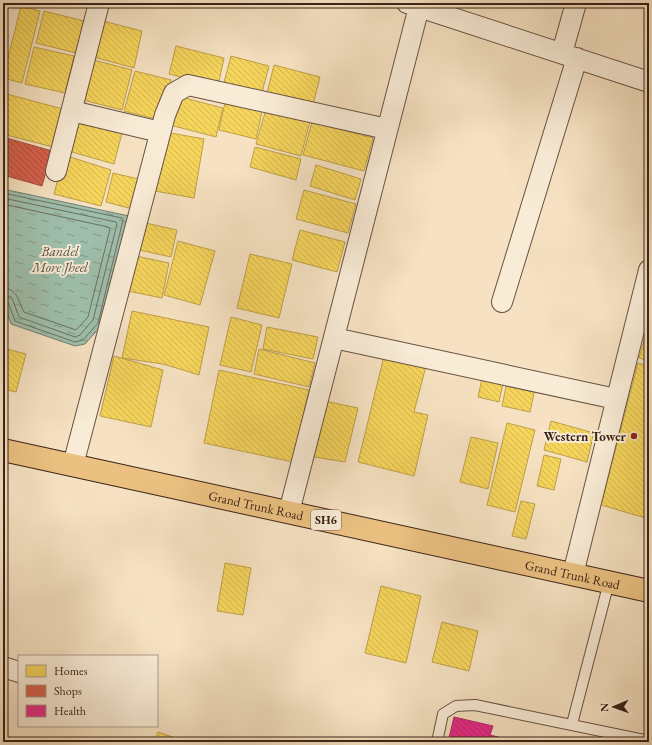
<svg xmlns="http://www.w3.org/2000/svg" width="652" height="745" font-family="'EB Garamond',serif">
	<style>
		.water { fill: url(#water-ripples); stroke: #768070 }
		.homes { fill: url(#homes-back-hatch); stroke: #be9f47 }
		.shops { fill: url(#shops-back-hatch); stroke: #a74d3d }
		.health { fill: url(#health-back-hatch); stroke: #b32768 }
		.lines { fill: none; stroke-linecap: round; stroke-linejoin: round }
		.shore { stroke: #6c7062; stroke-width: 1 }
		.lane-casing { stroke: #695242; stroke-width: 12 }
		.street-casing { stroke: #695242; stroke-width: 22 }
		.primary-casing { stroke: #3a2217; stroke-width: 24 }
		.lane { stroke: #f9ecd7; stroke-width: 10 }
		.street { stroke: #f9ecd7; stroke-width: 20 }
		.primary { stroke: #ebc181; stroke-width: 22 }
		.poi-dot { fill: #8f2418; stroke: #f9ecd7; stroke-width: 1.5 }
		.labels { text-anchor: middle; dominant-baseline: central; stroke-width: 4; stroke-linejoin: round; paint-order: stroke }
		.shield { fill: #f9ecd7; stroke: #735f51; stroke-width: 1 }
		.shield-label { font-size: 12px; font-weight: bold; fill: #3a2217 }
		.poi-label { font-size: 13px; font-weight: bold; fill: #3a2217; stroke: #f9ecd7; text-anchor: end }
		.street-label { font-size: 13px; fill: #3a2217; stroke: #f9ecd7 }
		.water-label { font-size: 14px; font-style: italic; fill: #585144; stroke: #f9ecd7 }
	</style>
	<defs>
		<pattern id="water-ripples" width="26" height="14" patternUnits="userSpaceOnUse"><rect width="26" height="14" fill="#9ebfac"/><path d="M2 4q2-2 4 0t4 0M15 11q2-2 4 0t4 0" fill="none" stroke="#829b8b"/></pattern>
		<pattern id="homes-back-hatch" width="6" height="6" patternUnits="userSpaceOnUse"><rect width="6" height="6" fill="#f6d55c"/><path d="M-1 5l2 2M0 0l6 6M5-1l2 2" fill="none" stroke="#d4b74f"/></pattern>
		<pattern id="shops-back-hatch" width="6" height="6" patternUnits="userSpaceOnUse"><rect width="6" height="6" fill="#d6604d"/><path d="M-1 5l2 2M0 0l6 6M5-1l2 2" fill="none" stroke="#af4f3f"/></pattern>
		<pattern id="health-back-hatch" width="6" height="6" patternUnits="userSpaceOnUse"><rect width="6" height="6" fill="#e7298a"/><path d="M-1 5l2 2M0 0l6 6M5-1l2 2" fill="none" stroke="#bc2370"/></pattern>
	</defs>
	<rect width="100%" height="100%" fill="#f6e2c2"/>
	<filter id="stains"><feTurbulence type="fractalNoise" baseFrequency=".005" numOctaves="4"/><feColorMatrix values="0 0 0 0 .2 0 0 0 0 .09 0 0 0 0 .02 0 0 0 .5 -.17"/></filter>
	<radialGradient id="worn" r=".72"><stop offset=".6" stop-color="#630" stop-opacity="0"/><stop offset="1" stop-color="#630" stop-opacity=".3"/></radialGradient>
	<!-- water -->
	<path class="water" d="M3,189L129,216L102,325L85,344L75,346L11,324L3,300Z"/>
	<!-- homes -->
	<path class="homes" d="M21,6L40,11L22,83L3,78Z
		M44,11L84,21L76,53L36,43Z
		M99,20L142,31L134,68L90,56Z
		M176,46L224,58L218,86L169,74Z
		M34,47L74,56L65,93L25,84Z
		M231,56L269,66L261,96L223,86Z
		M90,59L132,70L122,110L79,99Z
		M274,65L320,77L312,109L266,97Z
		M135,71L171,80L160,120L124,111Z
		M3,93L63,109L53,147L3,134Z
		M177,96L223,108L216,137L170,125Z
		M226,98L263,107L256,139L219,130Z
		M266,109L310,121L301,156L256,144Z
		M74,116L123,129L114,164L65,150Z
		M312,122L373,138L364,171L303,155Z
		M165,132L204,139L194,198L155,191Z
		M255,147L301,159L296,180L250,167Z
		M64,155L111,170L101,206L54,194Z
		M316,165L361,179L355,200L310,186Z
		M113,173L147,181L140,211L106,202Z
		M304,190L356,204L348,233L296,219Z
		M141,222L177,230L171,257L135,249Z
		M300,230L345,242L337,272L292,260Z
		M178,241L215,251L200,305L164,295Z
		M250,254L292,264L279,318L237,308Z
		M136,256L169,263L162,298L128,291Z
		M132,311L209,327L199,375L163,364L122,358Z
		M231,317L262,325L251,372L220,365Z
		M649,323V361L639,358Z
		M267,327L318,337L313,359L263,349Z
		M3,348L26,354L16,392L3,389Z
		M259,349L315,363L309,387L254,374Z
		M385,352L427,362L414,412L428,415L414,476L358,462Z
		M114,356L163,370L151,427L100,416Z
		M638,363L649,366V519L601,505Z
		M219,370L309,390L293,462L204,443Z
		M483,374L504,379L499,402L478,397Z
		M508,377L536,384L530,412L502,406Z
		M320,400L358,408L345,462L308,456Z
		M551,421L594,433L587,462L544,450Z
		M507,423L535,430L515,512L487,505Z
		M471,437L498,443L488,489L460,482Z
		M544,455L561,459L554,490L537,486Z
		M521,501L535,504L526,539L512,536Z
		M225,563L251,568L243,615L217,611Z
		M381,586L421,596L406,663L365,653Z
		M442,622L478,631L469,671L432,662Z
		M158,732L187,742H154Z"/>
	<!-- shops -->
	<path class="shops" d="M3,137L52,151L42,186L3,175Z"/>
	<!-- health -->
	<path class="health" d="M454,717L493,726L490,735L518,742H448Z"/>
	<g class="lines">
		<!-- shore -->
		<path class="shore" d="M3,193L122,218L123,220L98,323L83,340L75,342L15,321L8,302L3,299
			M3,198L116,222L117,224L93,320L80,335L75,337L19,317L12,298L3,294
			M3,204L108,227L110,229L88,317L76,330L24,312C18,301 18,289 3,288"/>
		<!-- lane casing -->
		<g class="lane-casing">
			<path id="lane" d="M572,724L609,582
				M437,742L443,714L456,706L475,705L649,741"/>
		</g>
		<!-- street casing -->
		<g class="street-casing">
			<path id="street" d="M407,3L649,82
				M562,53L576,3
				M72,111L160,132
				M56,171L99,3
				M502,302L577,58
				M334,338L616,399
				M73,465L165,115L174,93L188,85L387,129
				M289,512L420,3
				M573,574L649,270
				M3,667L19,672"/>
		</g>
		<!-- primary casing -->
		<g class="primary-casing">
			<g id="primary">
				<path id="s1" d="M3,450L649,591"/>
			</g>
		</g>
		<!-- lane -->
		<use href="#lane" class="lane"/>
		<!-- street -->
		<use href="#street" class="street"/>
		<!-- primary -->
		<use href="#primary" class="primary"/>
	</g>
	<!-- markers -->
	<circle class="poi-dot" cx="634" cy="436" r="4"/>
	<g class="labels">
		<!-- shield labels -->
		<rect class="shield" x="311" y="510" width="30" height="20" rx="3"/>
		<g class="shield-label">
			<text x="326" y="520">SH6</text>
		</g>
		<!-- poi labels -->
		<g class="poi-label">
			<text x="626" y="436">Western Tower</text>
		</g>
		<!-- street labels -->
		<g class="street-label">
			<text stroke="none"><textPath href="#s1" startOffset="259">Grand Trunk Road</textPath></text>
			<text stroke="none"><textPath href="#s1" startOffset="583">Grand Trunk Road</textPath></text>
		</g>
		<!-- water labels -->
		<g class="water-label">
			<text x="60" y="251">Bandel<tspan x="60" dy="16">More Jheel</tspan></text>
		</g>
	</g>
	<!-- margin -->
	<rect width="652" height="745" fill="none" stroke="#f6e2c2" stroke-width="16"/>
	<rect x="4" y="4" width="644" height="737" fill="none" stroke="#3a2217" stroke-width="2"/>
	<rect x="8" y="8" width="636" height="729" fill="none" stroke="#3a2217"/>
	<!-- legend -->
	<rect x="18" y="655" width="140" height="72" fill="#f9ecd7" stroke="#ad9b8a"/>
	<rect x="26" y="665" width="20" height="12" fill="#f6d55c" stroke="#ad9b8a"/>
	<text x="54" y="675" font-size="12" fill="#3a2217">Homes</text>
	<rect x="26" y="685" width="20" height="12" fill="#d6604d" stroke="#ad9b8a"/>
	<text x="54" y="695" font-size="12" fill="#3a2217">Shops</text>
	<rect x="26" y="705" width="20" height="12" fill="#e7298a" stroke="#ad9b8a"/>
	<text x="54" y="715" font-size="12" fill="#3a2217">Health</text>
	<!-- north arrow -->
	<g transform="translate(614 707) rotate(268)" stroke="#f9ecd7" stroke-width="3" paint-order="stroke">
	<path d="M0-3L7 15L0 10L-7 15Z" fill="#3a2217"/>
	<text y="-6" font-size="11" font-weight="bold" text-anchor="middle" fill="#3a2217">N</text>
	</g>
	<rect width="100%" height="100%" filter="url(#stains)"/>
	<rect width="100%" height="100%" fill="url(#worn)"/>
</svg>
